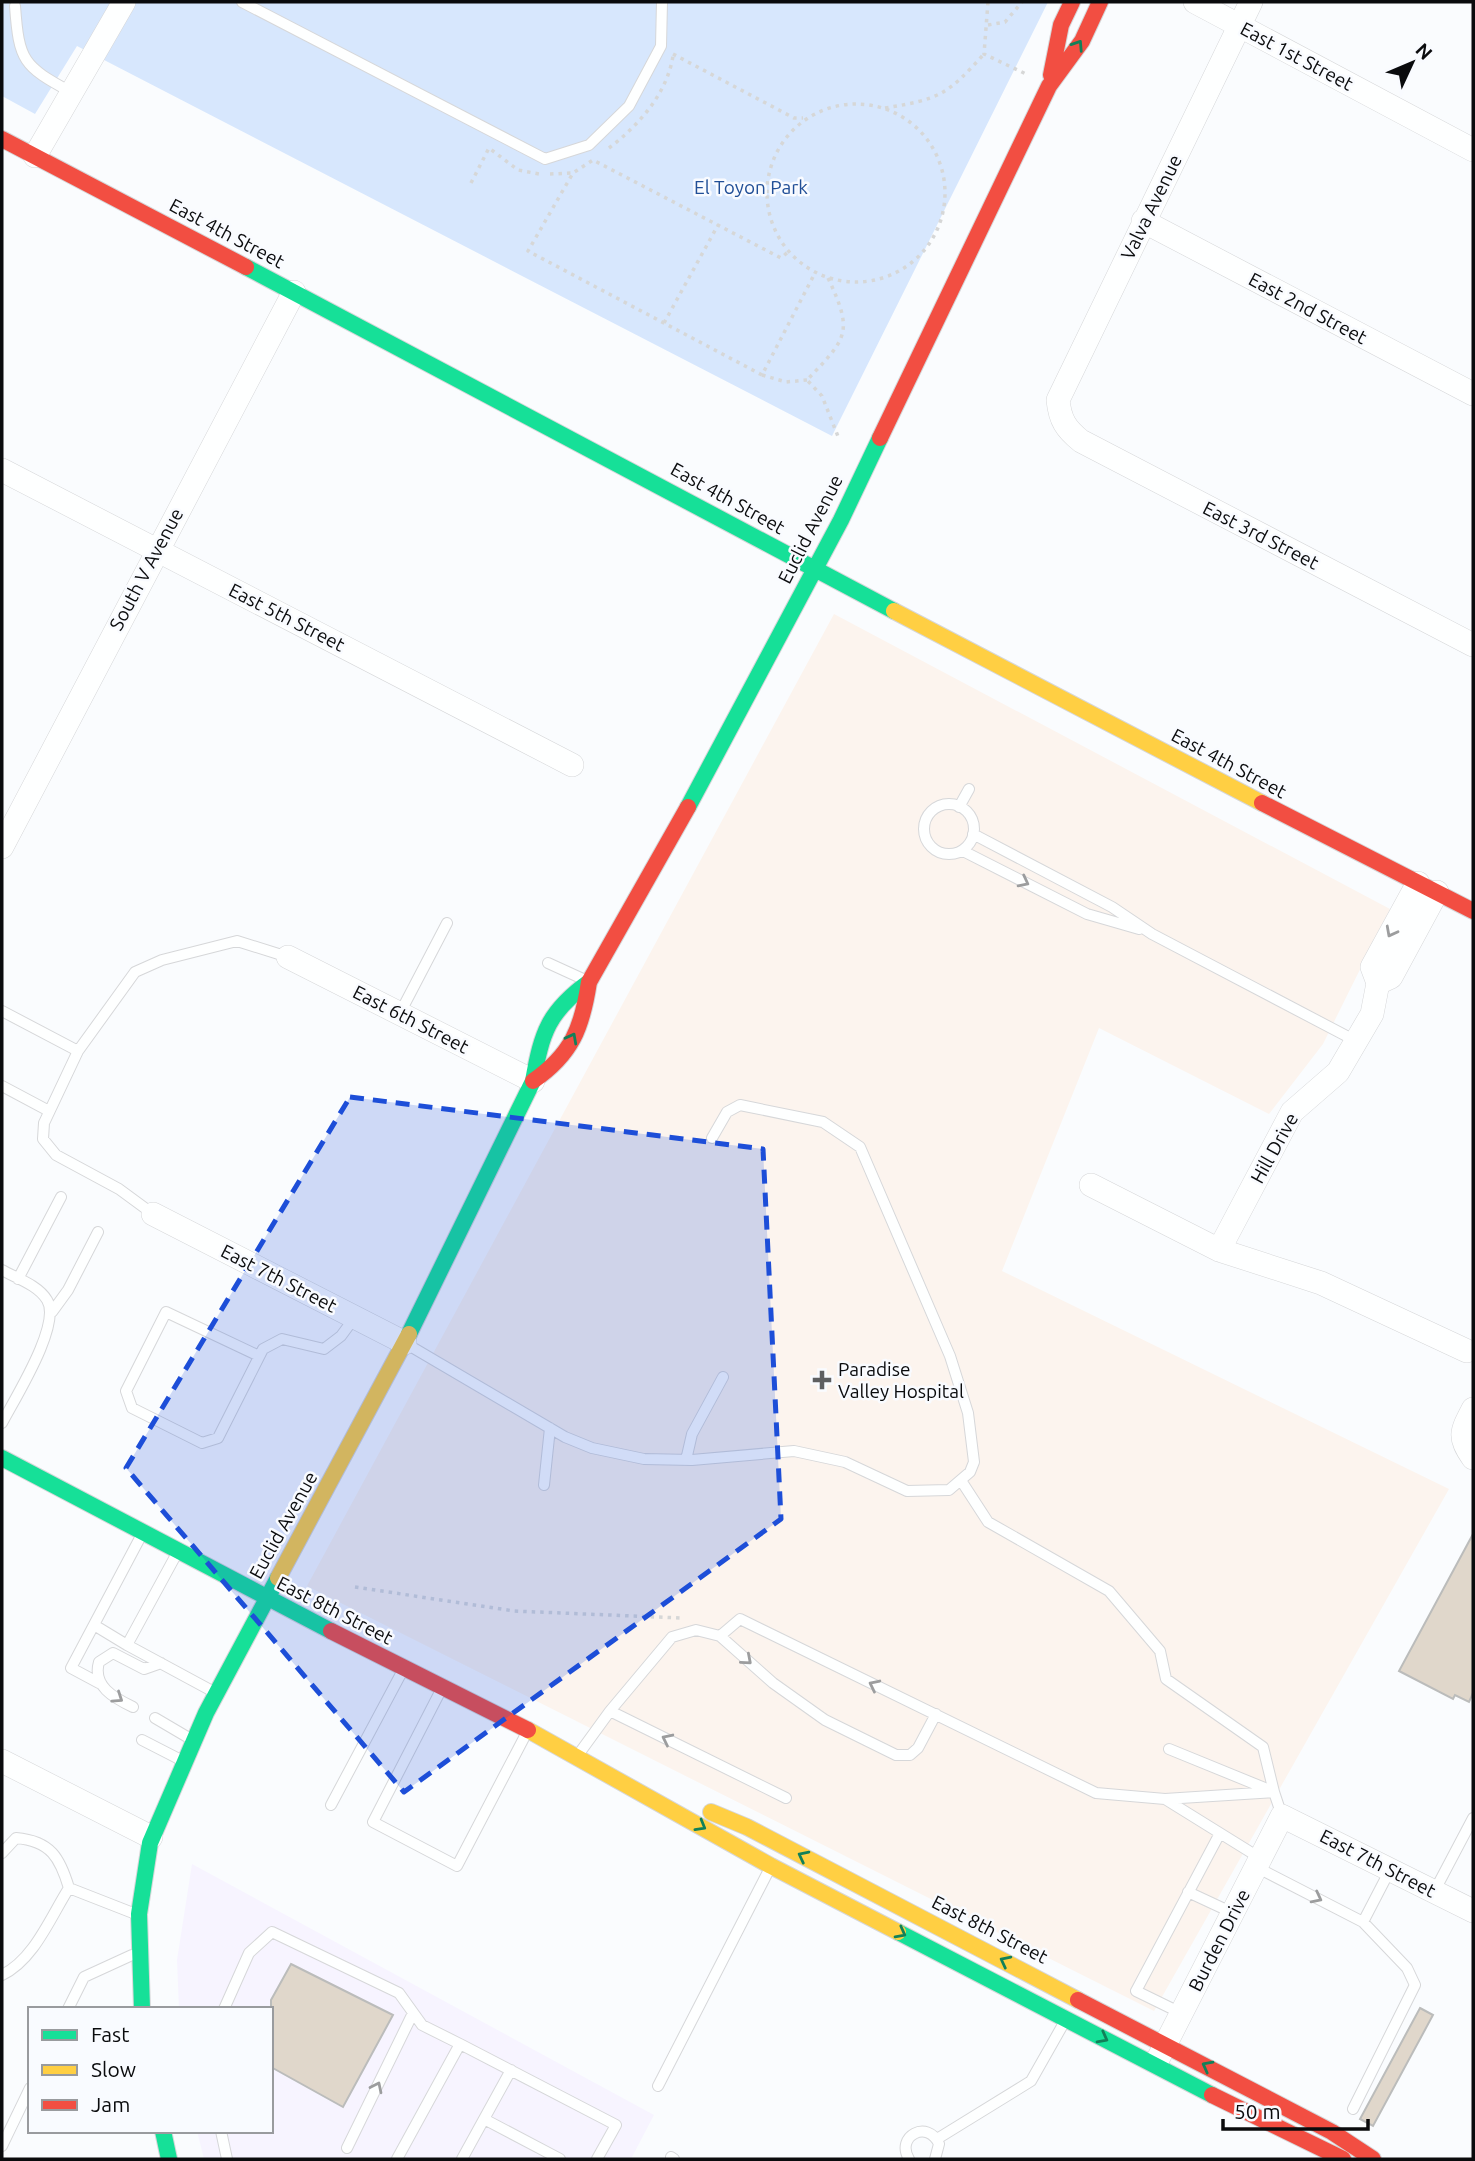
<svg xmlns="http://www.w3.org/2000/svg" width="1475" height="2161" font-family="Ubuntu,sans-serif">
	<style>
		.commercial { fill: #f7f4ff }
		.medical { fill: #fcf4ee }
		.green { fill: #d7e7fd }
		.building { fill: #e0d7cb; stroke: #bbbcbb; stroke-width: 2 }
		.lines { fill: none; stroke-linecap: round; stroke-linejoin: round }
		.lane-casing { stroke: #d6d7d9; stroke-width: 12 }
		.street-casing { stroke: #d6d7d9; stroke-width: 24 }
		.fast-casing { stroke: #d6d7d9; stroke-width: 18 }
		.slow-casing { stroke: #d6d7d9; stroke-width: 18 }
		.jam-casing { stroke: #d6d7d9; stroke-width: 18 }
		.path { stroke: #d6d7d7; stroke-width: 3.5; stroke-dasharray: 3.5 5; stroke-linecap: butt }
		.lane { stroke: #feffff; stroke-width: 10 }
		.street { stroke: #feffff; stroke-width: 23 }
		.fast { stroke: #16e098; stroke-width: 16 }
		.slow { stroke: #ffcf43; stroke-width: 16 }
		.jam { stroke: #f24e42; stroke-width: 16 }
		.oneway { stroke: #118059 }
		.oneway2 { stroke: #9c9d9e }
		.marked { fill: #1d4ed8; fill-opacity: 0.2; stroke: #1d4ed8; stroke-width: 5; stroke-dasharray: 14 9; stroke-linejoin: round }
		.poi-dot { fill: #5e5f61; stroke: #f9fbff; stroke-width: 2.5 }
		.labels { text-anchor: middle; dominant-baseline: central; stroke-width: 5; stroke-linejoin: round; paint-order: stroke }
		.street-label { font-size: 19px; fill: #0a0b0d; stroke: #f9fbff }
		.park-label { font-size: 19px; fill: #214f97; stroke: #f9fbff }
		.poi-label { font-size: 19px; fill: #0a0b0d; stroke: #f9fbff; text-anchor: start }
	</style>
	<rect width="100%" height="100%" fill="#fafcfe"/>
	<!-- commercial -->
	<path class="commercial" d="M192,1864L654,2115L631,2159H204L197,2131H271V2009H179L177,1960Z"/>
	<!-- medical -->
	<path class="medical" d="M834,614L1390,909L1323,1044L1269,1114L1099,1028L1002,1271L1449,1489L1154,2011L307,1586Z"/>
	<!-- green -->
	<path class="green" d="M2,2H1048L832,436L77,46L35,114L2,96Z"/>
	<!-- building -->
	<path class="building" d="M1473,1534V1693L1469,1702L1455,1695L1453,1699L1399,1671Z
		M291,1964L393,2015L343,2107L271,2067V2000Z
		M1420,2008L1433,2015L1373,2126L1360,2119Z"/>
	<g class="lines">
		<!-- lane casing -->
		<g class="lane-casing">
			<path id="lane" d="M242,2L545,159L589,145L629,106L661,46L662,2
				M15,6C19,61 23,66 71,92
				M924 829a25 25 0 1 1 50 0a25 25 0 1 1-50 0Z
				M959,807L969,789
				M973,834L1112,907L1152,934L1356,1041
				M963,851L1087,914L1139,929
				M548,963L583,979
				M2,1011L78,1051L135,972L162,960L237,941L288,957
				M400,1013L447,923
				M78,1051L44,1123L43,1139L56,1155L119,1189L153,1214
				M2,1086L49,1111
				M2,1270C16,1278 38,1285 47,1300C62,1324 15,1398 2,1423
				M18,1279L61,1197
				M52,1312L68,1290L98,1232
				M410,1346L565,1437L592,1448L644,1459L692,1460L794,1451L845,1462L907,1491L949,1490L970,1472L974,1462L968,1413L950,1356L860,1147L823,1122L740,1105L727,1112L712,1138
				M259,1356L166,1312L126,1391L132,1408L202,1443L218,1438L263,1349L282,1339L324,1349L341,1336L355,1317
				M686,1460L692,1434L723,1377
				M962,1482L988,1522L1109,1591L1160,1651L1166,1679L1263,1747L1274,1792
				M544,1485L550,1428
				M176,1555L127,1645L214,1692
				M94,1625L127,1645
				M720,1636L740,1619L1096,1793L1165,1799L1274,1792L1282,1816
				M99,1683L71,1668L141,1536
				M441,1690L373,1822L457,1866L526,1734
				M133,1707C114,1698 92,1686 99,1662L113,1653L144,1669L161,1663
				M610,1711L786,1798
				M155,1718L189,1738
				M142,1740L181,1760
				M1169,1749L1272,1791
				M578,1755L610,1711L672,1637L696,1630L720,1636L773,1683L825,1720L896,1755H910L918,1748L936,1714
				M1165,1799L1260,1858
				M331,1805L403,1670
				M2,1853L16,1838C51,1841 60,1858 69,1888C51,1916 34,1960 2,1975
				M1256,1867L1363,1922L1390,1870
				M69,1888L133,1913
				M1188,1892L1233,1913
				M1434,1892L1473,1818
				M68,2009L84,1977L132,1955
				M224,2009L249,1953L272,1932L399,1993L422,2025L460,2044
				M1181,2013L1136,1991L1219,1835
				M658,2086L770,1868
				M1353,2109L1415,1985L1407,1968L1363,1922
				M484,2119L560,2159
				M221,2131L227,2159
				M937,2139L1031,2081L1065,2021
				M2,2146L30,2088
				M347,2148L413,2013
				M671,2157L674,2159
				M397,2159L460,2044L616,2125L597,2159
				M462,2159L511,2070
				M909,2159C895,2136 928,2119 939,2144L935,2159"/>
		</g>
		<!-- street casing -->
		<g class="street-casing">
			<path id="street" d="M1195,2L1473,150
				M1251,2L1058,400C1060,420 1066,429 1081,441L1473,645
				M35,156L124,2
				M1143,221L1473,394
				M2,470L572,765
				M2,847L294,292
				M288,957L533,1081
				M1378,983L1391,977L1437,892
				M1091,1185L1219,1250L1321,1283L1467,1351
				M153,1214L405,1343
				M1219,1250L1292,1112L1338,1072L1372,1014L1378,983L1372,967L1418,883
				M1473,1409C1461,1432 1458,1437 1473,1458
				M2,1761L151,1837
				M1158,2059L1282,1816L1473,1911"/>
		</g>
		<!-- fast casing -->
		<g class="fast-casing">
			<path id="fast" d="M246,267L894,611
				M688,807L841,520L880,438
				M409,1334L533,1081C542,1032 548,1012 589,982
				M2,1458L331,1631
				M898,1932L1212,2095
				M142,2009L139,1914L150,1843L206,1713L278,1578
				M163,2131L169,2159"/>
		</g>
		<!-- slow casing -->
		<g class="slow-casing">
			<path id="slow" d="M894,611L1262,803
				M278,1578L409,1334
				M528,1730L771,1866L898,1932
				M711,1812L747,1827L1078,2000"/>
		</g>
		<!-- jam casing -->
		<g class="jam-casing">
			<path id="jam" d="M1051,75L1061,25L1072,2
				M2,139L246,267
				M880,438L1049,86L1082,41L1100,2
				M1262,803L1473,911
				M533,1081C572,1054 582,1028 589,982L688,807
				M331,1631L528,1730
				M1078,2000L1332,2132L1373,2159
				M1212,2095L1343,2159"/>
		</g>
		<!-- path -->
		<path class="path" d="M988,2L984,54L1026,74
			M988,25L1005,22L1022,2
			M673,54L794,118H803
			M767 193a89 89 0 1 1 178 0a89 89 0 1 1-178 0Z
			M885,108C940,99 947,95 984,54
			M609,148C638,126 667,94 673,56
			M550,174L573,173
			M471,183L489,148L518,170L539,174
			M828,278C854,333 847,338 807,380L822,396L839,439
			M664,323L718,225
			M762,375L528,251L573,173L593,160L781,258L788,252
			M807,380L786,382L762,375L815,273
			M355,1587L514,1611L680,1618"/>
		<!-- lane -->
		<use href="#lane" class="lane"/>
		<!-- street -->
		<use href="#street" class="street"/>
		<!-- fast -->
		<use href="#fast" class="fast"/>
		<!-- slow -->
		<use href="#slow" class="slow"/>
		<!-- jam -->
		<use href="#jam" class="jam"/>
	</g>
	<!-- one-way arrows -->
	<defs><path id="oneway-chevron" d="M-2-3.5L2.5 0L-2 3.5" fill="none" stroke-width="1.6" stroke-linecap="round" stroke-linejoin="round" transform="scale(1.75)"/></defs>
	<g class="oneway">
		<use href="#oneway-chevron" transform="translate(1078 45) rotate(-57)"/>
		<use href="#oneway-chevron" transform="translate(572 1038) rotate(-62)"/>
		<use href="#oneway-chevron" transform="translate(701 1826) rotate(30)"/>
		<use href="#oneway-chevron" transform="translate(803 1856) rotate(-153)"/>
		<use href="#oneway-chevron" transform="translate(901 1933) rotate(28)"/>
		<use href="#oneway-chevron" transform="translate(1005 1961) rotate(-153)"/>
		<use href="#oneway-chevron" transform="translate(1103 2038) rotate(28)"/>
		<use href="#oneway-chevron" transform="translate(1207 2066) rotate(-152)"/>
	</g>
	<g class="oneway2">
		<use href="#oneway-chevron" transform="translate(1024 882) rotate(27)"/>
		<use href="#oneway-chevron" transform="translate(1391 932) rotate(118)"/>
		<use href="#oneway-chevron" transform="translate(747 1660) rotate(41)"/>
		<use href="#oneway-chevron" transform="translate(874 1685) rotate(-154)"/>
		<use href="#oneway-chevron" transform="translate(118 1698) rotate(34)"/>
		<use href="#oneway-chevron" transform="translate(667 1739) rotate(-154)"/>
		<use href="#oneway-chevron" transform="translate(1317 1898) rotate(27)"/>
		<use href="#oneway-chevron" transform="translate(377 2087) rotate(-64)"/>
	</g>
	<!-- marked area -->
	<path class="marked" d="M350,1097L763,1149L781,1519L404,1792L126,1468Z"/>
	<!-- markers -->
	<path class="poi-dot" d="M818.5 1369.5h7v7h7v7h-7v7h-7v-7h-7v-7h7z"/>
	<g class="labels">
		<!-- street labels -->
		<g class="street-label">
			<text transform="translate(1297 56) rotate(28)">East 1st Street</text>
			<text transform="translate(1151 207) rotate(-64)">Valva Avenue</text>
			<text transform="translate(227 233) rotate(28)">East 4th Street</text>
			<text transform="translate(1308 308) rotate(28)">East 2nd Street</text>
			<text transform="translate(728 498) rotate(29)">East 4th Street</text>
			<text transform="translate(810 529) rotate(-63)">Euclid Avenue</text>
			<text transform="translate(1261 535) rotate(27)">East 3rd Street</text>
			<text transform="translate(146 569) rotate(-62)">South V Avenue</text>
			<text transform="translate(287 617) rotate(27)">East 5th Street</text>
			<text transform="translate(1229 763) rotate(28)">East 4th Street</text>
			<text transform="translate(411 1019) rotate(27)">East 6th Street</text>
			<text transform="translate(1274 1148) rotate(-61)">Hill Drive</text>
			<text transform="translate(279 1278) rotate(27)">East 7th Street</text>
			<text transform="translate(283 1525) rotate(-61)">Euclid Avenue</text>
			<text transform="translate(335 1610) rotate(27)">East 8th Street</text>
			<text transform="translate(1378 1863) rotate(27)">East 7th Street</text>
			<text transform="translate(990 1929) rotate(27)">East 8th Street</text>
			<text transform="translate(1219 1940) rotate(-63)">Burden Drive</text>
		</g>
		<!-- park labels -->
		<g class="park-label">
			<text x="751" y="187">El Toyon Park</text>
		</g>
		<!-- poi labels -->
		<g class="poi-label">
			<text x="838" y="1369">Paradise<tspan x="838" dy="22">Valley Hospital</tspan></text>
		</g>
	</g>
	<!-- border -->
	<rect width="1475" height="2161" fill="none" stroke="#0a0b0d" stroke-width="7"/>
	<!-- legend -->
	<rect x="28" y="2007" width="245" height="126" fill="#f9fbff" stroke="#999b9e" stroke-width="2"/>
	<rect x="42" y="2030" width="35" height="10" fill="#16e098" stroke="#999b9e" stroke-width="2"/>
	<text x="91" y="2042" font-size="21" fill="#0a0b0d">Fast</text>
	<rect x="42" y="2065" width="35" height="10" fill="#ffcf43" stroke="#999b9e" stroke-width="2"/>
	<text x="91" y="2077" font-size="21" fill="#0a0b0d">Slow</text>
	<rect x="42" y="2100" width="35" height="10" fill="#f24e42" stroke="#999b9e" stroke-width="2"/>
	<text x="91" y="2112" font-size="21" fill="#0a0b0d">Jam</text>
	<!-- north arrow -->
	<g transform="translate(1412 63) rotate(46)" stroke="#f9fbff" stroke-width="5" paint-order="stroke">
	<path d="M0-5L12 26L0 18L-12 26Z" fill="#0a0b0d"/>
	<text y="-10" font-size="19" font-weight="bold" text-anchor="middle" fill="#0a0b0d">N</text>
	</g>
	<!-- scale -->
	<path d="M1223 2119v10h145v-10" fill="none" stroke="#0a0b0d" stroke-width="3.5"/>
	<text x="1234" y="2119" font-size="21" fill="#0a0b0d" stroke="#f9fbff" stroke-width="5" paint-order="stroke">50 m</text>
</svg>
